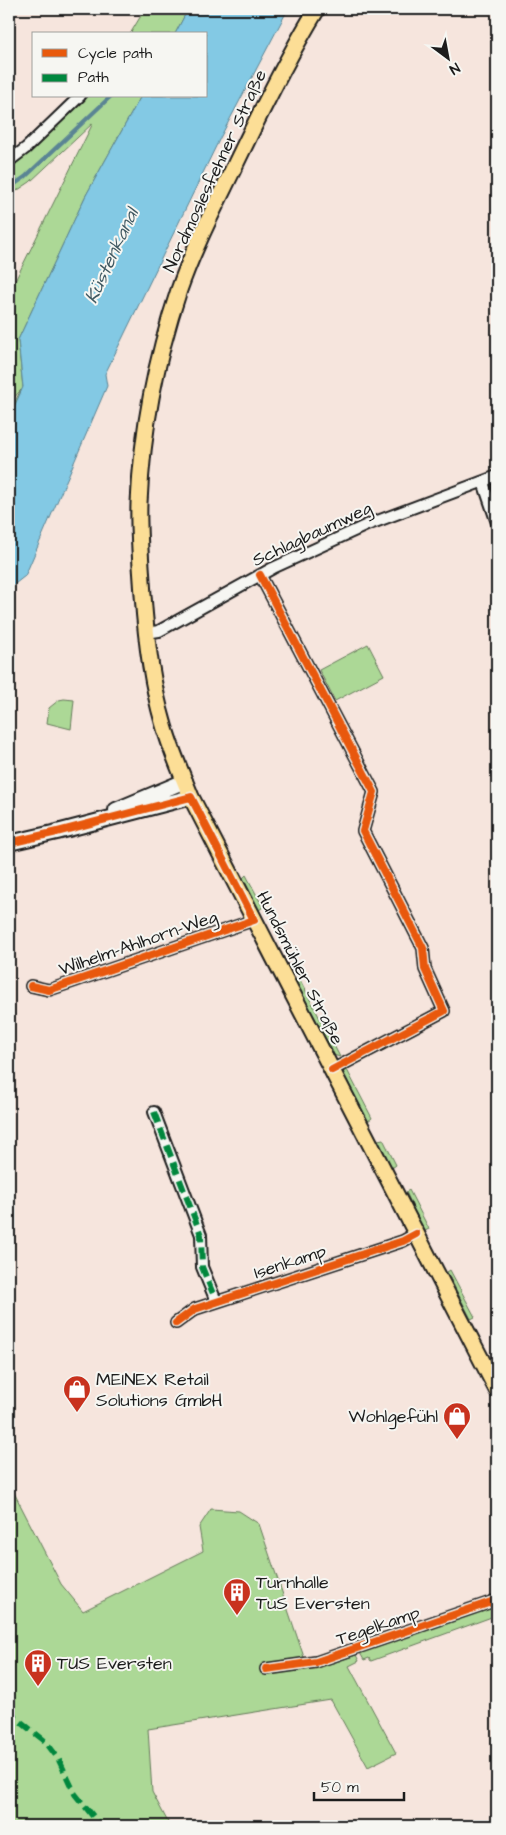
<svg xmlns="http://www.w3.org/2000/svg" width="506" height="1835" font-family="'Architects Daughter',sans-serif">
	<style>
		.green { fill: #acd896; stroke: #647a59 }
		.water { fill: #83c9e4; stroke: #5a8494 }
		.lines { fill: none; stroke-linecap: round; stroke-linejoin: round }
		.stream { stroke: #5a8494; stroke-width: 4 }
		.street-casing { stroke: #1c1c1c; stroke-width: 14 }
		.secondary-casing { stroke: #1c1c1c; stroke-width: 18 }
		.primary-casing { stroke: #1c1c1c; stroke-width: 19 }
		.street { stroke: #f6f6f2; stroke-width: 10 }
		.secondary { stroke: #f6f6f2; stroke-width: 14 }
		.primary { stroke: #fcde96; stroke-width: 15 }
		.quiet { stroke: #00873e; stroke-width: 6; stroke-dasharray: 12 6; stroke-linecap: butt }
		.cycleway-casing { stroke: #f6f6f2; stroke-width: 11 }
		.cycleway { stroke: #e8590c; stroke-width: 8 }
		.labels { text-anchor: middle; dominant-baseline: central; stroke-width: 4; stroke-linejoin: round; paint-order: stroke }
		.street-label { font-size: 18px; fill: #1c1c1c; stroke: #f6f6f2 }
		.poi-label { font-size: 18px; fill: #1c1c1c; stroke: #f6f6f2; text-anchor: start }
		.water-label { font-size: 19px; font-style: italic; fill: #405962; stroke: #f6f6f2 }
	</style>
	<rect width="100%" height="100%" fill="#f6e5dd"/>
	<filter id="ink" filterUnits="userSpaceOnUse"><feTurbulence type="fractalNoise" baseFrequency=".02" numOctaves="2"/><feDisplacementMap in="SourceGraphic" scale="10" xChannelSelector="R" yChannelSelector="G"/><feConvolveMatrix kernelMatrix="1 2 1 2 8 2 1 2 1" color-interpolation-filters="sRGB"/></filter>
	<g filter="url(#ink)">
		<!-- green -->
		<path class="green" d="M145,9H188L175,34H130Z
			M89,96H141L85,197L18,340L23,388L9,418V412L21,390L9,403V293L93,123L30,182L9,196V168L16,164Z
			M368,644L384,675L335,701L319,670Z
			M64,699L74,700L71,729L47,723L49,708L59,700Z
			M246,875L263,907L258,911L242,879Z
			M299,978L340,1057L333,1055L327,1048L293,981Z
			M346,1068L372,1118L368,1121L353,1092L348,1089L342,1075Z
			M383,1139L396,1165L392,1168L387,1165L379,1150L380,1145L378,1140Z
			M409,1190L429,1229L425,1231L422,1225L417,1224L411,1210L412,1205L406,1192Z
			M450,1270L475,1317L471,1319L447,1272Z
			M9,1483L61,1584L83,1611L203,1551L199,1527L211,1509L239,1511L259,1524L308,1669L336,1662L356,1655L359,1661L349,1666L396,1753L368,1767L331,1700L148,1729L152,1792L170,1826H9Z
			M497,1605V1615L371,1661L369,1658L364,1660L360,1653Z"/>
		<!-- water -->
		<path class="water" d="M188,9H288L220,138L105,374L107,386L25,576L11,587L14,599L9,611V418L23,387L18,340L85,197L141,96H206V34H175Z"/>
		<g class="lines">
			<!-- stream -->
			<path class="stream" d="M9,188L25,177L111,96"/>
			<!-- street casing -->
			<g class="street-casing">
				<path id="street" d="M9,161L26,148L80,96
					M483,482L497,523
					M260,575L374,792L363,831L423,948L425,969L444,1011L332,1070
					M146,633L159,631L273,568L367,525L497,476
					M31,986L49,990L254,920
					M154,1112L201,1235L202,1267L216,1301
					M176,1323L195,1309L403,1241L416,1234
					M266,1669L316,1662L497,1600"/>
			</g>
			<!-- secondary casing -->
			<g class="secondary-casing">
				<path id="secondary" d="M116,810L185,781
					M9,843L57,832L191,797"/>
			</g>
			<!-- primary casing -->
			<g class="primary-casing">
				<path id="primary" d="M317,9C288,56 263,107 239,157C218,201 195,244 179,290C156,359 142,430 139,503C138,533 141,564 143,595C146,638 151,681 163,722C170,748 181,772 191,797L497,1390"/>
			</g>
			<!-- street -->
			<use href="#street" class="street"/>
			<!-- secondary -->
			<use href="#secondary" class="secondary"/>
			<!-- primary -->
			<use href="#primary" class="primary"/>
			<!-- quiet -->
			<path class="quiet" d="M154,1112L201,1235L202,1267L216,1301
				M9,1674V1687
				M9,1709L16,1718L45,1741L58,1758L75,1794L101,1826"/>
			<!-- cycleway casing -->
			<g class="cycleway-casing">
				<path id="cycleway" d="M260,575L374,792L363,831L423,948L425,969L444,1011L332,1070
					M9,843L57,832L191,797L253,918
					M31,986L49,990L254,920
					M176,1323L195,1309L403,1241L416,1234
					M266,1669L316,1662L497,1600"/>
			</g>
			<!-- cycleway -->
			<use href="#cycleway" class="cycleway"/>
		</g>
	</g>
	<!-- icons -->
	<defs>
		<g id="shop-pin" transform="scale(1.4375)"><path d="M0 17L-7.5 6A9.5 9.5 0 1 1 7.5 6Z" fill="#c8321e" stroke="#f6f6f2"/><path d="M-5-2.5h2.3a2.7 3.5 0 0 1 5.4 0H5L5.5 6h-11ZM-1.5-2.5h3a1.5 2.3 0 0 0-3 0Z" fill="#fff"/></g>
		<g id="building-pin" transform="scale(1.4375)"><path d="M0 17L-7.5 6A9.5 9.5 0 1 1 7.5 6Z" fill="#c8321e" stroke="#f6f6f2"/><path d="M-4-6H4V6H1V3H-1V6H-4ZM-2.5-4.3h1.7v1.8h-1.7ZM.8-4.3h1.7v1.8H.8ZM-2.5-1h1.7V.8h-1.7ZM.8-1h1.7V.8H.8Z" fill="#fff"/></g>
	</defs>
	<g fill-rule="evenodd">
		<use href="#shop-pin" x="77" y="1389"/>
		<use href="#shop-pin" x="457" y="1416"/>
		<use href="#building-pin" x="237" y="1592"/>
		<use href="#building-pin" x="38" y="1663"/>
	</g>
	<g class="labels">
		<!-- street labels -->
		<g class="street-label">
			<text transform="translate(215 171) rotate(-65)">Nordmoslesfehner Straße</text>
			<text transform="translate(312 534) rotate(-25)">Schlagbaumweg</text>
			<text transform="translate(138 943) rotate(-19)">Wilhelm-Ahlhorn-Weg</text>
			<text transform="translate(300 968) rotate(63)">Hundsmühler Straße</text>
			<text transform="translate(290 1262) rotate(-18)">Isenkamp</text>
			<text transform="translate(378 1626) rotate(-19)">Tegelkamp</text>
		</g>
		<!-- poi labels -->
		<g class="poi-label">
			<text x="96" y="1379">MEINEX Retail<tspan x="96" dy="21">Solutions GmbH</tspan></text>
			<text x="438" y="1416" text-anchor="end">Wohlgefühl</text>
			<text x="256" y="1582">Turnhalle<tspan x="256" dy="21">TuS Eversten</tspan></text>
			<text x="57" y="1663">TUS Eversten</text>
		</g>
		<!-- water labels -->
		<g class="water-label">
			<text transform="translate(112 256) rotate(-65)">Küstenkanal</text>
		</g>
	</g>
	<!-- margin -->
	<rect width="506" height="1835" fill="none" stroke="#f6f6f2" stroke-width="30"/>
	<rect x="15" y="15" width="476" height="1805" fill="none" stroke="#1c1c1c" stroke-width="2" filter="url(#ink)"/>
	<!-- legend -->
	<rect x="32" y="32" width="175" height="65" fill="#f6f6f2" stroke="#9f9f9c"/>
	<rect x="42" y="49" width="25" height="8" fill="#e8590c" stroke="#9f9f9c"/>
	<text x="78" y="58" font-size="15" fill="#1c1c1c">Cycle path</text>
	<rect x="42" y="74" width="25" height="8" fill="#00873e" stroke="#9f9f9c"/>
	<text x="78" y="82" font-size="15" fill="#1c1c1c">Path</text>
	<!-- north arrow -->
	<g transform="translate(448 58) rotate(148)" stroke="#f6f6f2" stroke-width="4" paint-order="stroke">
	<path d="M0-4L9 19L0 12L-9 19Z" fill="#1c1c1c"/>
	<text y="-8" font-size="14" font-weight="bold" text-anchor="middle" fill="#1c1c1c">N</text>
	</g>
	<!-- scale -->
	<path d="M314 1792v8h90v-8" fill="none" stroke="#1c1c1c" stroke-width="2.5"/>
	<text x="321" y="1792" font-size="15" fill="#1c1c1c" stroke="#f6f6f2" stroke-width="4" paint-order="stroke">50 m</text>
</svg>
